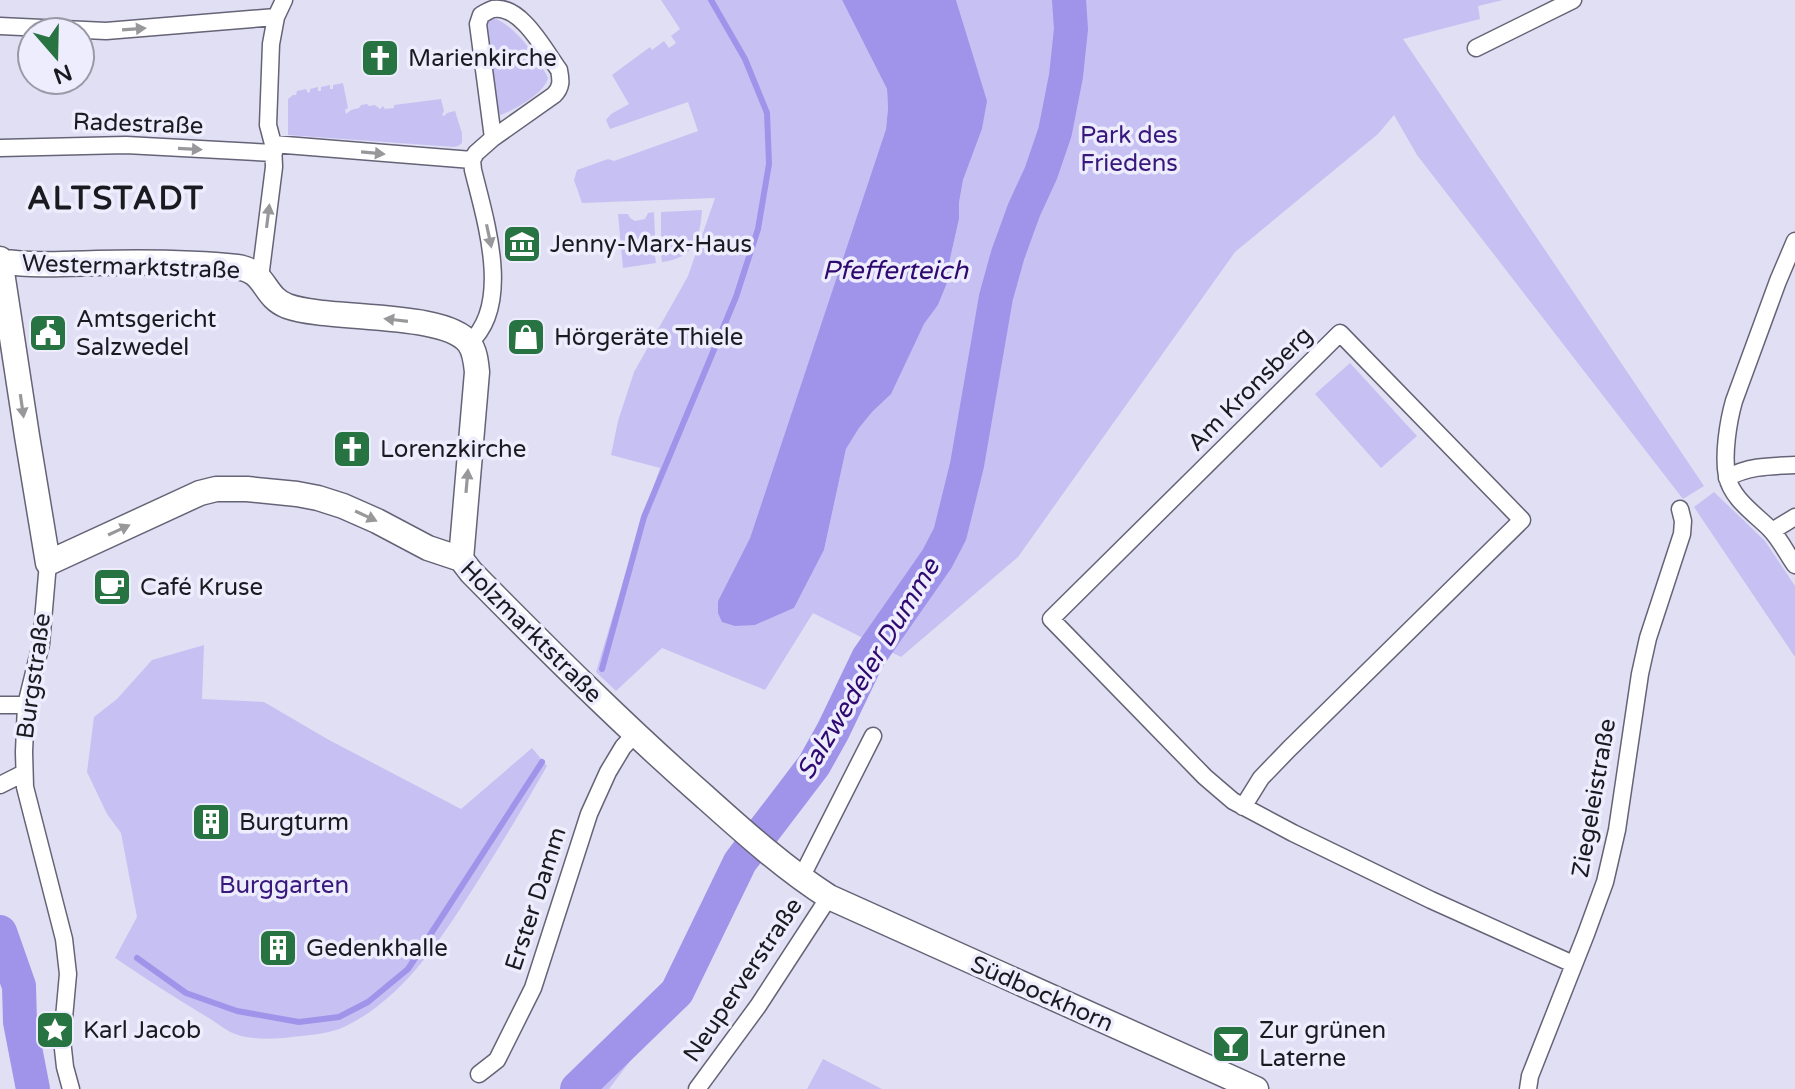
<svg xmlns="http://www.w3.org/2000/svg" width="1795" height="1089" font-family="'Varela Round',sans-serif">
	<style>
		.green { fill: #c6c1f2 }
		.water { fill: #a094ea }
		.lines { fill: none; stroke-linecap: round; stroke-linejoin: round }
		.stream { stroke: #a094ea; stroke-width: 6 }
		.river { stroke: #a094ea; stroke-width: 34 }
		.street-casing { stroke: #656376; stroke-width: 19 }
		.secondary-casing { stroke: #656376; stroke-width: 27 }
		.street { stroke: #fff; stroke-width: 16 }
		.secondary { stroke: #fff; stroke-width: 24 }
		.oneway { fill: #98989b }
		.labels { text-anchor: middle; dominant-baseline: central; stroke-width: 7; stroke-linejoin: round; paint-order: stroke }
		.poi-label { font-size: 24px; fill: #1b1a21; stroke: #eeedfe; text-anchor: start }
		.street-label { font-size: 24px; fill: #1b1a21; stroke: #eeedfe }
		.park-label { font-size: 24px; fill: #38187c; stroke: #eeedfe }
		.water-label { font-size: 26px; font-style: italic; fill: #2f0870; stroke: #eeedfe }
		.district-label { font-size: 32px; font-weight: bold; letter-spacing: 2px; fill: #1b1a21; stroke: #eeedfe }
	</style>
	<rect width="100%" height="100%" fill="#e1dff4"/>
	<!-- green -->
	<path class="green" d="M661,0H842L887,89L888,108L886,129L750,538L718,601L755,625L794,608L824,550L846,449L859,428L873,411L924,324L938,305L947,283L950,259L959,219V203L963,180L982,129L986,101L956,0H1503L1478,6L1480,19L1403,39L1704,486L1683,499L1417,155L1394,115L1378,134L1235,252L1018,557L901,657L813,613L765,690L662,648L616,691L596,672L643,516L660,468L611,455L618,421L634,372L688,276L715,198L582,203L574,180L577,170L608,159L614,161L698,131L688,102L610,129L606,120L611,114L629,104L612,75L650,47L652,50L664,41L669,48L676,43L671,36L680,29Z
		M493,18C514,24 539,59 548,78C544,94 515,109 501,115L498,112L479,31L483,23Z
		M343,83L348,108L345,110L346,114L351,110L359,108L361,105L367,104L369,106L375,105L380,109L383,106L385,109L394,108V105L441,99L444,111L442,115L444,116L447,113L455,111L462,133V143L458,146L454,147L288,135V99L293,95H296L297,91L306,89L308,93L310,92V89L318,87V91H321V87L330,85V89H333V85Z
		M702,210C700,239 694,258 662,262L661,255L669,249L667,241L661,236V212Z
		M654,212L655,236L647,243L649,252L655,256L656,263L623,268L618,214H628L630,218L635,221L645,219L648,213Z
		M1350,363L1417,436L1381,468L1315,394Z
		M1714,492L1765,541L1795,586V657L1694,507Z
		M204,645L202,699L264,702L329,740L461,809L532,748L547,766C522,810 496,853 469,895C437,945 401,999 346,1026C330,1034 310,1035 292,1037C276,1039 254,1040 238,1035C227,1032 216,1022 207,1017C175,998 145,978 115,958L137,917L121,833L107,814L87,772L94,717L117,699L152,660Z
		M632,1026L649,1036L609,1089H567L625,1036Z
		M823,1059L882,1089H807Z"/>
	<!-- water -->
	<path class="water" d="M842,0H956L987,101L982,129L963,180L959,203V219L950,259L947,283L938,305L924,324L891,394L873,411L859,428L846,449L824,550L794,608L755,625L735,626L722,622L718,613V601L750,538L886,129L888,108L887,89Z"/>
	<g class="lines">
		<!-- stream -->
		<path class="stream" d="M602,669L644,517L736,297L758,229L769,164L767,113L745,59L711,0
			M137,958L186,993L237,1011L299,1022L339,1017L368,1002L408,969L542,762"/>
		<!-- river -->
		<path class="river" d="M0,932L19,986L20,1022L33,1089
			M577,1089L677,992L740,862L814,765L833,731L868,658L937,559L950,534L967,465L996,297L1008,254L1024,210L1041,173L1055,132L1066,76L1071,29L1069,0"/>
		<!-- street casing -->
		<g class="street-casing">
			<path id="street" d="M0,26L106,31L276,17
				M1476,48L1573,0
				M273,144L472,160
				M0,148L126,145L274,153
				M472,160L476,153L493,138L478,24L481,15C485,13 489,10 493,9C521,4 545,51 559,70C561,80 562,87 554,95L493,138
				M1795,241L1778,281L1734,401C1728,422 1723,455 1727,476C1731,498 1755,514 1770,529C1780,539 1787,554 1795,565
				M260,278L274,167L273,144L268,125L271,44L276,17L284,0
				M469,343C513,305 485,219 473,170L472,160
				M1727,478C1748,466 1770,466 1795,465
				M1772,531L1795,517
				M48,563L41,644L26,705L24,752L25,787L64,939L68,974L62,1040L65,1067L71,1089
				M0,705H26
				M0,785L24,773
				M1243,807L1261,778L1289,749L1522,520L1340,333L1051,619L1205,777L1233,801L1293,833L1431,900L1573,964
				M801,878L873,736
				M479,1074L497,1060L533,988L589,814L608,772L623,747L635,734
				M697,1089L758,1006L829,897
				M1528,1089L1530,1076L1586,934L1605,882L1617,830L1640,674L1648,638L1682,534L1683,521L1680,509"/>
		</g>
		<!-- secondary casing -->
		<g class="secondary-casing">
			<path id="secondary" d="M0,259L27,436L48,563L200,493L216,489H247L297,494L318,498L343,506L377,521L428,548L461,559L471,572C547,649 624,726 705,797C744,832 785,869 829,897L1256,1089
				M0,261C33,266 64,264 97,263C143,262 191,262 237,267C267,271 262,296 287,306C328,321 445,311 469,343C475,351 476,362 477,372L461,559"/>
		</g>
		<!-- street -->
		<use href="#street" class="street"/>
		<!-- secondary -->
		<use href="#secondary" class="secondary"/>
	</g>
	<!-- one-way arrows -->
	<defs><path id="oneway-solid" d="M-6-.8H1V-3.2L6.5 0L1 3.2V.8H-6Z" transform="scale(2)"/></defs>
	<g class="oneway">
		<use href="#oneway-solid" transform="translate(134 29) rotate(-4)"/>
		<use href="#oneway-solid" transform="translate(190 149) rotate(3)"/>
		<use href="#oneway-solid" transform="translate(373 153) rotate(5)"/>
		<use href="#oneway-solid" transform="translate(268 216) rotate(-83)"/>
		<use href="#oneway-solid" transform="translate(489 236) rotate(78)"/>
		<use href="#oneway-solid" transform="translate(396 320) rotate(-173)"/>
		<use href="#oneway-solid" transform="translate(22 406) rotate(82)"/>
		<use href="#oneway-solid" transform="translate(467 481) rotate(-85)"/>
		<use href="#oneway-solid" transform="translate(366 516) rotate(25)"/>
		<use href="#oneway-solid" transform="translate(119 530) rotate(-25)"/>
	</g>
	<!-- icons -->
	<defs>
		<g id="church-square" transform="scale(2)"><rect x="-9" y="-9" width="18" height="18" rx="4" fill="#277342" stroke="#eeedfe"/><path d="M-1.2-6h2.4v3.5h3.3v2.4h-3.3V6h-2.4V-.1h-3.3v-2.4h3.3Z" fill="#fff"/></g>
		<g id="museum-square" transform="scale(2)"><rect x="-9" y="-9" width="18" height="18" rx="4" fill="#277342" stroke="#eeedfe"/><path d="M0-6L6-3V-2H-6V-3ZM-5-1h2V3h-2ZM-1-1h2V3h-2ZM3-1h2V3H3ZM-6 4H6V6H-6Z" fill="#fff"/></g>
		<g id="civic-square" transform="scale(2)"><rect x="-9" y="-9" width="18" height="18" rx="4" fill="#277342" stroke="#eeedfe"/><path d="M-.6-6.5H3V-4.5H.6V-3L4-1V1h2V6H-6V1h2V-1L-.6-3ZM-1.2 2.5V6h2.4V2.5Z" fill="#fff"/></g>
		<g id="shop-square" transform="scale(2)"><rect x="-9" y="-9" width="18" height="18" rx="4" fill="#277342" stroke="#eeedfe"/><path d="M-5-2.5h2.3a2.7 3.5 0 0 1 5.4 0H5L5.5 6h-11ZM-1.5-2.5h3a1.5 2.3 0 0 0-3 0Z" fill="#fff"/></g>
		<g id="cafe-square" transform="scale(2)"><rect x="-9" y="-9" width="18" height="18" rx="4" fill="#277342" stroke="#eeedfe"/><path d="M-5.5-4.5H6V0H3Q3 3.5 0 3.5H-2.5Q-5.5 3.5-5.5 0ZM3-3.2v2h1.7v-2ZM-6 4.5H4V6H-6Z" fill="#fff"/></g>
		<g id="building-square" transform="scale(2)"><rect x="-9" y="-9" width="18" height="18" rx="4" fill="#277342" stroke="#eeedfe"/><path d="M-4-6H4V6H1V3H-1V6H-4ZM-2.5-4.3h1.7v1.8h-1.7ZM.8-4.3h1.7v1.8H.8ZM-2.5-1h1.7V.8h-1.7ZM.8-1h1.7V.8H.8Z" fill="#fff"/></g>
		<g id="sight-square" transform="scale(2)"><rect x="-9" y="-9" width="18" height="18" rx="4" fill="#277342" stroke="#eeedfe"/><path d="M0-6L1.8-2.2L6-1.7L2.9 1.2L3.7 5.4L0 3.3L-3.7 5.4L-2.9 1.2L-6-1.7L-1.8-2.2Z" fill="#fff"/></g>
		<g id="bar-square" transform="scale(2)"><rect x="-9" y="-9" width="18" height="18" rx="4" fill="#277342" stroke="#eeedfe"/><path d="M-6-5H6L.8 .8V4.5H3.5V6h-7V4.5H-.8V.8Z" fill="#fff"/></g>
	</defs>
	<g fill-rule="evenodd">
		<use href="#church-square" x="380" y="58"/>
		<use href="#museum-square" x="522" y="244"/>
		<use href="#civic-square" x="48" y="333"/>
		<use href="#shop-square" x="526" y="337"/>
		<use href="#church-square" x="352" y="449"/>
		<use href="#cafe-square" x="112" y="587"/>
		<use href="#building-square" x="211" y="822"/>
		<use href="#building-square" x="278" y="948"/>
		<use href="#sight-square" x="55" y="1030"/>
		<use href="#bar-square" x="1231" y="1044"/>
	</g>
	<g class="labels">
		<!-- poi labels -->
		<g class="poi-label">
			<text x="408" y="58">Marienkirche</text>
			<text x="550" y="244">Jenny-Marx-Haus</text>
			<text x="76" y="319">Amtsgericht<tspan x="76" dy="28">Salzwedel</tspan></text>
			<text x="554" y="337">Hörgeräte Thiele</text>
			<text x="380" y="449">Lorenzkirche</text>
			<text x="140" y="587">Café Kruse</text>
			<text x="239" y="822">Burgturm</text>
			<text x="306" y="948">Gedenkhalle</text>
			<text x="83" y="1030">Karl Jacob</text>
			<text x="1259" y="1030">Zur grünen<tspan x="1259" dy="28">Laterne</tspan></text>
		</g>
		<!-- street labels -->
		<g class="street-label">
			<text transform="translate(138 124) rotate(2)">Radestraße</text>
			<text transform="translate(131 267) rotate(2)">Westermarktstraße</text>
			<text transform="translate(1250 389) rotate(-45)">Am Kronsberg</text>
			<text transform="translate(531 632) rotate(45)">Holzmarktstraße</text>
			<text transform="translate(34 676) rotate(-82)">Burgstraße</text>
			<text transform="translate(1594 798) rotate(-80)">Ziegeleistraße</text>
			<text transform="translate(536 899) rotate(-72)">Erster Damm</text>
			<text transform="translate(743 980) rotate(-56)">Neuperverstraße</text>
			<text transform="translate(1042 994) rotate(24)">Südbockhorn</text>
		</g>
		<!-- park labels -->
		<g class="park-label">
			<text x="1129" y="135">Park des<tspan x="1129" dy="28">Friedens</tspan></text>
			<text x="284" y="885">Burggarten</text>
		</g>
		<!-- water labels -->
		<g class="water-label">
			<text x="895" y="270">Pfefferteich</text>
			<text transform="translate(868 669) rotate(-59)">Salzwedeler Dumme</text>
		</g>
		<!-- district labels -->
		<g class="district-label">
			<text x="116" y="199">ALTSTADT</text>
		</g>
	</g>
	<!-- north arrow -->
	<g transform="translate(56 56) rotate(160)"><circle r="38" fill="#eeedfe" stroke="#9a99a6" stroke-width="2"/>
	<path d="M0-6L14 30L0 20L-14 30Z" fill="#277342"/>
	<text y="-12" font-size="22" font-weight="bold" text-anchor="middle" fill="#1b1a21">N</text>
	</g>
</svg>
